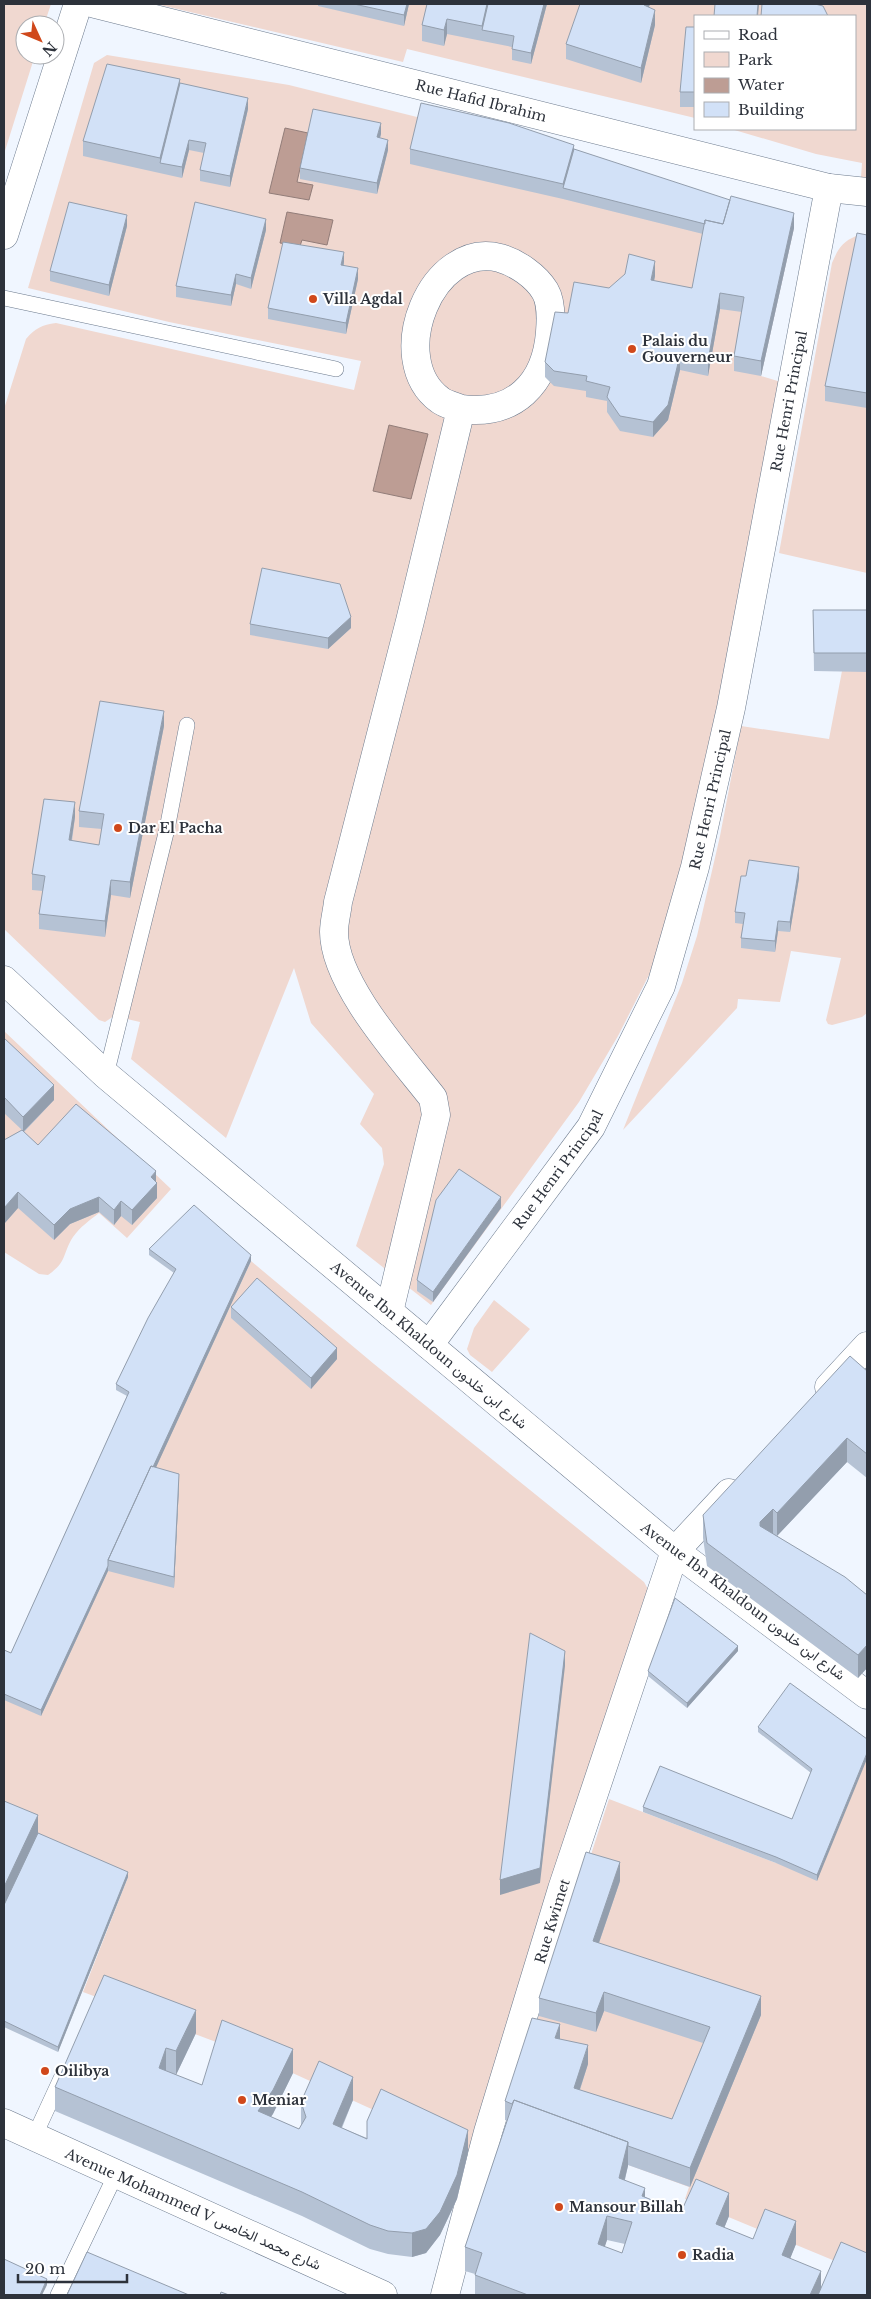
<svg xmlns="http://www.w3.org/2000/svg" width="871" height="2299" font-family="'Libre Baskerville',Vazirmatn,serif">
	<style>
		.green { fill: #f0d8d0 }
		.water { fill: #bd9d94; stroke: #927d79 }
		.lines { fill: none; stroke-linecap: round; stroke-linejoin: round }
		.service-casing { stroke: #6c7a8d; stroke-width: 16 }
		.minor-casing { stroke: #6c7a8d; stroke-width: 29 }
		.tertiary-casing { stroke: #6c7a8d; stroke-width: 29 }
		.service { stroke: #fff; stroke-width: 15 }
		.minor { stroke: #fff; stroke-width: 28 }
		.tertiary { stroke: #fff; stroke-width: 28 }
		.wall { fill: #b5c2d4; fill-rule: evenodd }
		.shaded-wall { fill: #939ead }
		.building { fill: #d2e1f7; stroke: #939ead; fill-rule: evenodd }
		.poi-dot { fill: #d0481b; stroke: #fff; stroke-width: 2 }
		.labels { text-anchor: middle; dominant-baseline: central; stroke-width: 4; stroke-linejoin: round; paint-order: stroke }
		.street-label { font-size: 14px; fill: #2d323b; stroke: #fff }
		.poi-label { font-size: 14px; font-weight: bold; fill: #2d323b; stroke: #fff; text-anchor: start }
	</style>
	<rect width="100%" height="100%" fill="#f0f6ff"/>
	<!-- green -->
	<path class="green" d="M4,4H51L44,25H25V55H35L4,154Z
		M156,4H867V178L861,177L862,163L816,154L731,129H855V16H695V118L407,49L403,62Z
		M107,55L289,85L421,118L794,228L761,376L781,382L762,495L690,840L653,967L618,1036L579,1102L431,1305L356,1246L384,1164L382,1148L360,1124L374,1094L311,1023L294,968L226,1138L131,1059L140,1022L114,1016L105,1022L99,1020L4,929V409L26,339C35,328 42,325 56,323L354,390L361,361L169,322L28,288L94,63Z
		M856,236H867V573L779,553L832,263C838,249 842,242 856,236Z
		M842,671H867V1013L862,1017L832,1025L828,1024L826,1020L841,958L791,951L780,1002L738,999L737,1008L623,1130L682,983L697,936L720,836L741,726L829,739Z
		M4,1031L171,1189L127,1238L99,1213C90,1220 80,1227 73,1237C62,1254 68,1261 48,1275L39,1274L4,1252Z
		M251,1261L374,1364L644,1582L649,1591L548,1898L468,2153L264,2060L83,1992L128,1877L4,1824V1700L151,1477Z
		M494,1300L530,1329L492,1372L470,1355L467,1349L474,1328Z
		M867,1759V2259L835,2261L685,2199L689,2187L505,2120L609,1799L776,1863Z"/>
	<!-- water -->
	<path class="water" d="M285,128L308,133L297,182L313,185L309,200L269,193Z
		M287,212L333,220L327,245L302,240L300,246L280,243Z
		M389,425L428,434L411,499L373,491Z"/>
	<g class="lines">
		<!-- service casing -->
		<g class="service-casing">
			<path id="service" d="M4,298L336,369
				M106,1075L167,829L187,725
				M34,2137L64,2072
				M58,2295L116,2174"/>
		</g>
		<!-- minor casing -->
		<g class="minor-casing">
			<g id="minor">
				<path id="s1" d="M95,4L829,188L867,192"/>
				<path d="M4,235L78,4"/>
				<path d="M4,980L106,1075L675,1551L867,1695"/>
				<path d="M389,1312L436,1115L433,1098C402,1058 334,984 334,932C334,922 337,912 338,902L410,621L461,409C514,416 546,384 550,332C551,320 551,301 545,291C536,276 517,263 500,258C432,240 384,359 440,400C445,404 454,406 461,409"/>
				<path id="s2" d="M429,1345L591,1127L661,986L695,867L731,708L829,188"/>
				<path d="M829,1387L867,1346"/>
				<path id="s3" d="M445,2295L488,2132L562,1889L675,1551L729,1493"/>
			</g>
		</g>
		<!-- tertiary casing -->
		<g class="tertiary-casing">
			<path id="tertiary" d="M4,2123L383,2295"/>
		</g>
		<!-- service -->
		<use href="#service" class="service"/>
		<!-- minor -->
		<use href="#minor" class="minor"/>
		<!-- tertiary -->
		<use href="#tertiary" class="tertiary"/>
	</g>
	<!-- wall -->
	<path class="wall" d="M318,4H409L404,26L318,6Z
		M427,4H547L531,64L512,60V47L447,34L444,46L422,41V25Z
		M650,4L649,7L655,25L641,83L566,59V44Z
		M695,27V107H680V92Z
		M180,83L248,109L230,187L200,181V170L204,153L189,150L182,178L83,156V141Z
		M381,134L380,138L388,150L377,194L300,179V168Z
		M410,149H574L794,228L761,376L734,371V356L742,312L720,309L708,376L680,370L668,420L653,437L620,431L607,412V401L586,397V391L554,386L545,377V362L568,313L609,288L655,276L654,281L692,288L703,234L563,199L410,164Z
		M127,226L109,296L50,281V271Z
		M266,230L251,289L236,284L231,306L176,297V286Z
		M867,235V408L825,401V386Z
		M344,262V265L358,279L346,334L268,319V308Z
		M813,610H867V672L814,671Z
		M250,624L351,628L328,649L250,635Z
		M164,726L130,898L111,895L105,937L39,929V914L43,891L32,890V874L75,817L72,841L99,845L102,829L79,827V811Z
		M799,878L790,932L778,931L775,952L741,948V938L743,924L735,923V912Z
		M4,1038L54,1100L24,1132L38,1145L156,1182L157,1198L132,1225L121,1216L114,1225L99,1212L70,1224L54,1240L18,1208L4,1224V1140L22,1130L4,1113Z
		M501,1208L433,1302L417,1291V1280Z
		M149,1249L251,1261L156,1467L179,1485L174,1588L108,1571L41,1716L4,1700V1650L11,1653L127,1396L116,1390V1384L174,1273L149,1255Z
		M231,1307L337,1359L311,1389L231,1318Z
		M867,1371V1478L847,1462L777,1536L867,1595V1668L858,1678L707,1566L703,1538V1515Z
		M738,1651L687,1708L648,1676V1671Z
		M758,1727L867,1739L817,1881L776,1863L643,1812V1807L792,1819L811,1773L758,1732Z
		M4,1801L38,1833L128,1877L58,2052L4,2027Z
		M620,1881L599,1943L761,2015L690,2187L628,2165L625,2180L645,2197L681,2212L729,2216L724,2228L753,2239L796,2244L790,2258L821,2289L867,2295H475V2274L465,2271V2247L507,2121L505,2120V2101L560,2039L588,2064L580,2090L672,2119L703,2043L604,2011L596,2032L539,2016V1998ZM607,2240L625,2244L622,2253L604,2247Z
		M196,2033L176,2075L202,2085L293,2073L271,2117L299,2129L301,2125V2102L353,2100L342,2128L367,2138L468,2153L457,2199L440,2235L426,2253L412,2257L388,2254L370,2249L302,2216L55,2111V2087Z"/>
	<!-- shaded-wall -->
	<path class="shaded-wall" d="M407,4H409L404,26V15Z
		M487,4H491L482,30V26Z
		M544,4H547L531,64V53Z
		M644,4H650L644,20Z
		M758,4H759L758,16H757Z
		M655,10V25L641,83V68Z
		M447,19V34L444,46V30Z
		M180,79V94L160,163V158Z
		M248,98V109L230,187V176Z
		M381,123V134L377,148V137Z
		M189,140V150L182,178V167Z
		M388,140V150L377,194V183Z
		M574,145V160L563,188V184Z
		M794,213V228L761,376V361Z
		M127,215V226L109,296V285Z
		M266,219V230L251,289V278Z
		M344,252V262L341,276V265Z
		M655,261V276L651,295V280Z
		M358,268V279L346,334V323Z
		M236,274V284L231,306V295Z
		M720,293V309L708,376V361Z
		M680,355V370L668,420L653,437V422Z
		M5,479V490L4,495V484Z
		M351,617V628L328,649V638Z
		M164,711V726L130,898V882Z
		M75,802V817L69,856V840Z
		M799,867V878L790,932V922Z
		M111,880V895L105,937V921Z
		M778,921V931L775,952V941Z
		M54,1085V1100L23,1132V1117Z
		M156,1171V1184L157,1183V1198L132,1225V1210L151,1177Z
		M18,1192V1208L4,1224V1208Z
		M99,1197V1212L70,1224L54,1240V1225L70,1209Z
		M501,1197V1208L433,1302V1292Z
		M121,1201V1216L114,1225V1210Z
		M251,1255V1261L113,1561L110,1560Z
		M337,1348V1359L311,1389V1378Z
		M847,1438V1462L777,1536V1513Z
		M179,1474V1485L174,1588V1577Z
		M773,1509V1533L760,1546V1522Z
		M108,1566V1571L41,1716V1710Z
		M867,1645V1668L858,1678V1655Z
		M738,1646V1651L687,1708V1703Z
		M565,1651V1666L540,1883L500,1895V1880Z
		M867,1753V1759L817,1881V1875Z
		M38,1815V1839L4,1911V1887Z
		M620,1862V1881L593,1960V1941Z
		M128,1872V1877L58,2052V2047Z
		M604,1992V2011L596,2032V2013Z
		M761,1996V2015L690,2187V2168Z
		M196,2010V2033L176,2075V2051Z
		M560,2024V2043L555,2038Z
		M588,2045V2064L574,2107V2088Z
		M166,2048V2072L159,2068Z
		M293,2049V2073L273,2114L258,2134V2111Z
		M353,2077V2100L333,2147V2124Z
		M468,2130V2153L457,2199L440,2235L426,2253L412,2257V2233Z
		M628,2142V2166L619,2202V2178Z
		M645,2188V2211L642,2196Z
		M729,2193V2216L716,2248V2224Z
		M607,2216V2240L598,2268V2244Z
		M796,2221V2244L782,2279V2255Z
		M821,2271V2295H810Z
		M47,2279V2285L42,2295H40Z"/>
	<!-- building -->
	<path class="building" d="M354,4H407L404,15Z
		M427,4H487L482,26L447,19L444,30L422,25Z
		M488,4H544L531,53L512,49L514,36L482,30Z
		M580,4H644V5L655,10L641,68L566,44Z
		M715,4H758L757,16H714Z
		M762,4H815L823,6L828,16H761Z
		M686,27H695V92H680Z
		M107,64L180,79L160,158L83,141Z
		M180,83L248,98L230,176L200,170L206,143L189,140L182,167L160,163Z
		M421,103L509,123L574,145L563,184L410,149Z
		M313,109L381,123L377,137L388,140L377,183L300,168Z
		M574,149L730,200L723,224L705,220V224L563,188Z
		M731,196L794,213L761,361L734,356L744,297L720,293L708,361L680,355L668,405L653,422L620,416L607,397L610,387L586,381L587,376L554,371L545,362L555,312L568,313L574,282L609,288L625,274L629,254L655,261L651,280L692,288L705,220L723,224Z
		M69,202L127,215L109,285L50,271Z
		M195,202L266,219L251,278L236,274L231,295L176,286Z
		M857,233L867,235V393L825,386Z
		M283,242L344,252L341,265L358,268L346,323L268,308Z
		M262,568L340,584L351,617L328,638L250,624Z
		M813,610H867V653H814Z
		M100,701L164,711L130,882L111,880L105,921L39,914L45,876L32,874L44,799L75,802L69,840L99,845L104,814L79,811Z
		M749,860L799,867L790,922L778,921L775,941L741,938L745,913L735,912L741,876H746Z
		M4,1038L54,1085L23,1117L4,1097Z
		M76,1104L156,1171L151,1177L157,1183L132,1210L121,1201L114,1210L99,1197L70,1209L54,1225L18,1192L4,1208V1140L22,1130L38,1145Z
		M459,1169L501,1197L433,1292L417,1280L436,1200Z
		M194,1205L251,1255L153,1467L151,1466L108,1560V1566L41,1710L4,1694V1650L11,1653L129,1392L116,1384L148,1318L176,1269L149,1249Z
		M257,1278L337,1348L311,1378L231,1307Z
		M850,1356L867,1371V1454L847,1438L777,1513L773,1509L760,1522V1526L845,1577L867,1595V1645L858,1655L707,1543L703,1515Z
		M151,1466L179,1474L174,1577L108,1560Z
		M675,1598L738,1646L687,1703L648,1671Z
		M530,1633L565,1651L540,1868L500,1880Z
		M790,1683L867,1739V1753L817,1875L776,1857L643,1807L660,1766L792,1819L812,1769L758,1727Z
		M4,1801L38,1815L4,1887Z
		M38,1833L128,1872L58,2047L4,2021V1905Z
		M586,1852L620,1862L593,1941L761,1996L690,2168L628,2146V2142L514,2100L512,2104L505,2101L532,2018L560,2024L555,2038L588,2045L574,2088L672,2119L710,2027L604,1992L596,2013L539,1998Z
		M104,1975L196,2010L176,2051L166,2048L159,2068L202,2085L222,2020L293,2049L273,2090L258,2111L299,2129L306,2117L301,2102L319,2061L353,2077L333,2124L367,2139V2121L381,2089L468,2130L457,2175L440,2212L426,2229L412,2233L388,2231L370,2225L302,2192L55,2087Z
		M514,2100L628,2142L619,2178L645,2188L642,2196L681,2212L696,2179L729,2193L716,2224L753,2239L765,2209L796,2221L782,2255L821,2271L810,2295H528L475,2275L482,2253L465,2247ZM607,2216L632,2222L622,2253L598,2244Z
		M841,2242L867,2253V2295H818Z
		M87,2252L189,2295H67Z
		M4,2259L47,2279L40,2295H4Z
		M221,2292L229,2295H220Z"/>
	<!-- markers -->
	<g class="poi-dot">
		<circle cx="313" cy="299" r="5"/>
		<circle cx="632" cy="349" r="5"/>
		<circle cx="118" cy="828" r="5"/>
		<circle cx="45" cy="2071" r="5"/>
		<circle cx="242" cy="2100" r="5"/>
		<circle cx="559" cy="2207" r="5"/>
		<circle cx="682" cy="2255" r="5"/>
	</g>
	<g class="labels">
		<!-- street labels -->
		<g class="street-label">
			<text stroke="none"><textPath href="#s1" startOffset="398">Rue Hafid Ibrahim</textPath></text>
			<text stroke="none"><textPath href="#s2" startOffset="1028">Rue Henri Principal</textPath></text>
			<text stroke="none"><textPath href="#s2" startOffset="622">Rue Henri Principal</textPath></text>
			<text stroke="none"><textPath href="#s2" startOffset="218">Rue Henri Principal</textPath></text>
			<text transform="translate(429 1345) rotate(40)">Avenue Ibn Khaldoun شارع ابن خلدون</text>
			<text transform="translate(743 1601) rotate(37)">Avenue Ibn Khaldoun شارع ابن خلدون</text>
			<text stroke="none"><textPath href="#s3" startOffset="389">Rue Kwimet</textPath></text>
			<text transform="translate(193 2209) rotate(24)">Avenue Mohammed V شارع محمد الخامس</text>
		</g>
		<!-- poi labels -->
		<g class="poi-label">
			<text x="323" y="299">Villa Agdal</text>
			<text x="642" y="341">Palais du<tspan x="642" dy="16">Gouverneur</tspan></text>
			<text x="128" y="828">Dar El Pacha</text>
			<text x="55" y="2071">Oilibya</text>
			<text x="252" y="2100">Meniar</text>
			<text x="569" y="2207">Mansour Billah</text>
			<text x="692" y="2255">Radia</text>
		</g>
	</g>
	<!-- border -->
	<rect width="871" height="2299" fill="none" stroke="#2d323b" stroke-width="10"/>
	<!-- legend -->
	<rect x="694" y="15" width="162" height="115" fill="#ffffff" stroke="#abadb1"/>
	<rect x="704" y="31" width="25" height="8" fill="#ffffff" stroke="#abadb1"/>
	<text x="738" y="40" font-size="15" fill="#2d323b">Road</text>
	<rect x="704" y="52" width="25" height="15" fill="#f0d8d0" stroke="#abadb1"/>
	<text x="738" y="65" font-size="15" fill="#2d323b">Park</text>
	<rect x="704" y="78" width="25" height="15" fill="#bd9d94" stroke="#abadb1"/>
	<text x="738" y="90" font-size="15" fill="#2d323b">Water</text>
	<rect x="704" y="102" width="25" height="15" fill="#d2e1f7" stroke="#abadb1"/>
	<text x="738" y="115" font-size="15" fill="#2d323b">Building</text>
	<!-- north arrow -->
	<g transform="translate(40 40) rotate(134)"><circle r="24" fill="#ffffff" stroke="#abadb1"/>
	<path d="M0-4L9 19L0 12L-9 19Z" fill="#d0481b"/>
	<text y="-8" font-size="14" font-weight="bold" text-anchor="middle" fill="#2d323b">N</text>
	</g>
	<!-- scale -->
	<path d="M18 2274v8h109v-8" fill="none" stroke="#2d323b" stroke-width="2.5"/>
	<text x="25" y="2274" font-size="15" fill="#2d323b" stroke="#ffffff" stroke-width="4" paint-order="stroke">20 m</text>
</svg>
